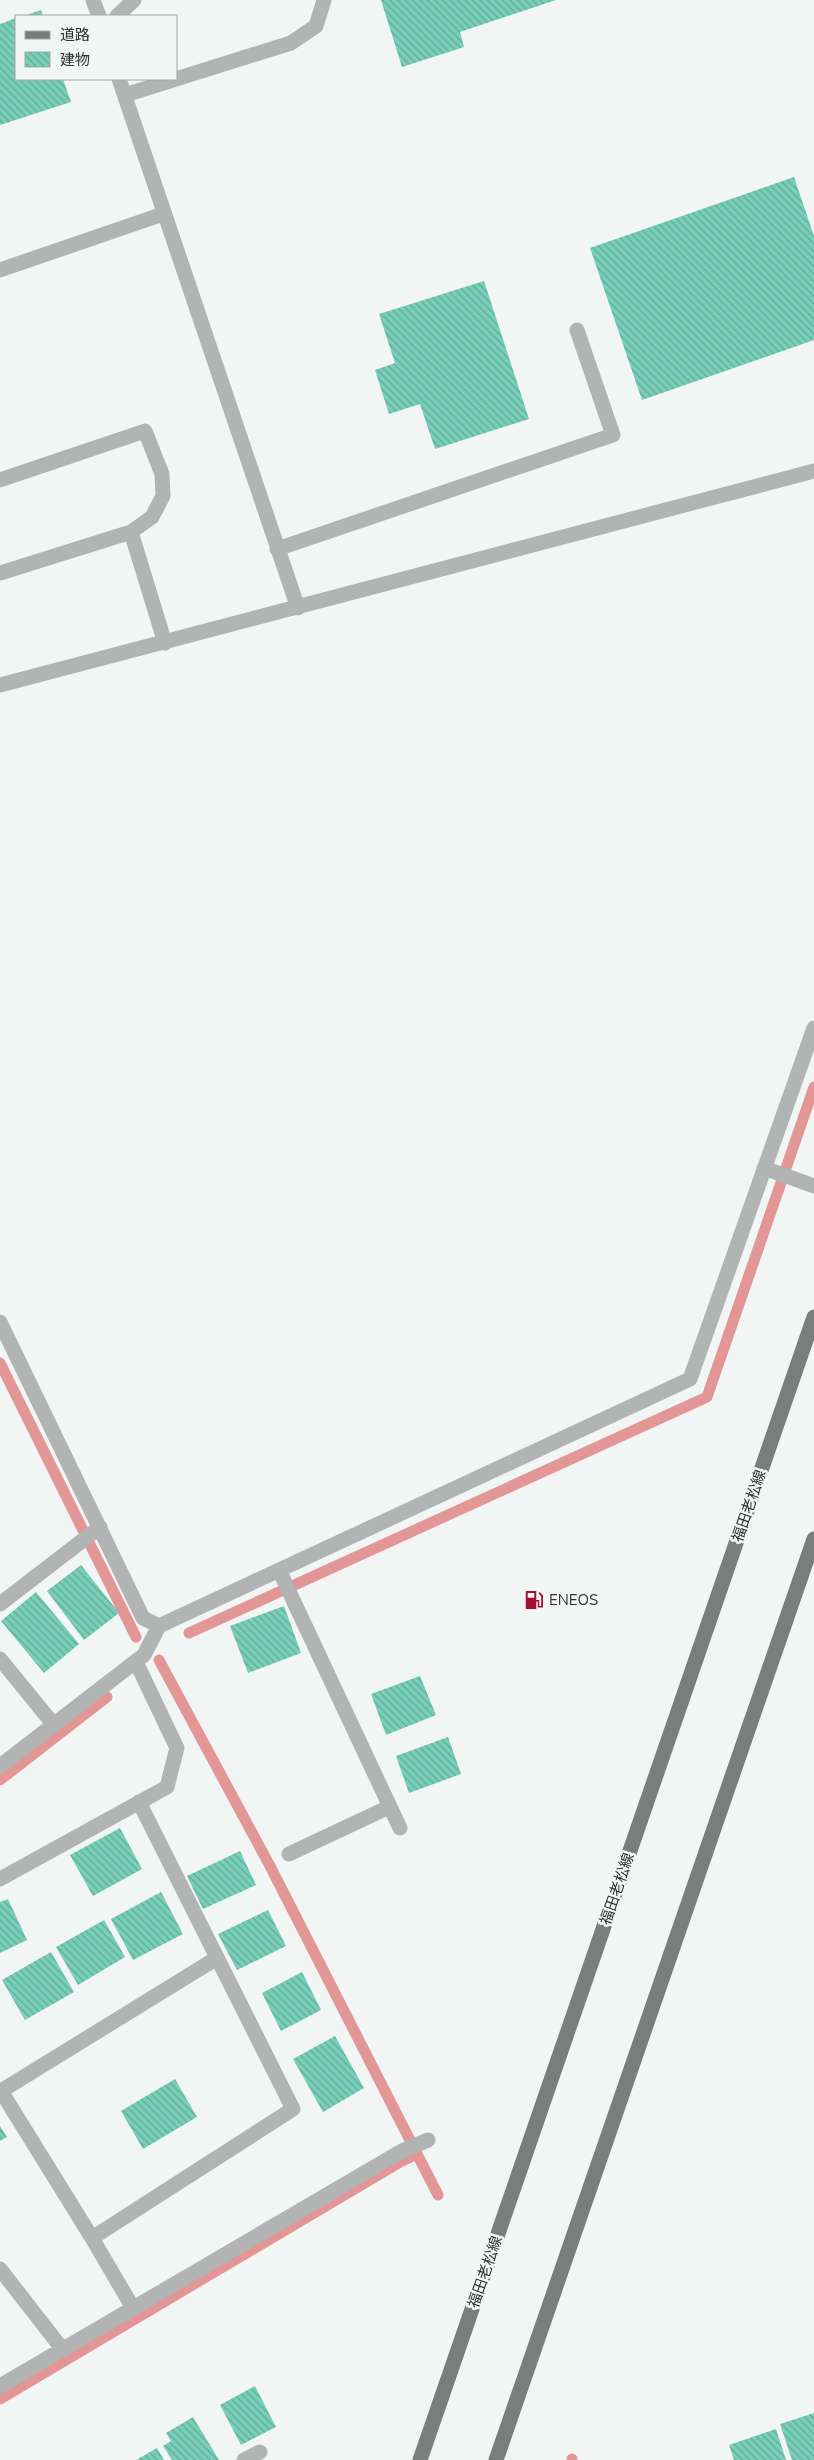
<svg xmlns="http://www.w3.org/2000/svg" width="814" height="2460" font-family="'Nunito Sans','Noto Sans JP',sans-serif">
	<style>
		.lines { fill: none; stroke-linecap: round; stroke-linejoin: round }
		.stream { stroke: #e29696; stroke-width: 11 }
		.building { fill: url(#building-back-hatch) }
		.minor { stroke: #b2b4b3; stroke-width: 15 }
		.major { stroke: #7a7d7c; stroke-width: 15 }
		.labels { text-anchor: middle; dominant-baseline: central; stroke-width: 5; stroke-linejoin: round; paint-order: stroke }
		.street-label { font-size: 15px; fill: #2f3130; stroke: #f1f6f5 }
		.poi-label { font-size: 15px; fill: #2f3130; stroke: #f1f6f5; text-anchor: start }
	</style>
	<defs>
		<pattern id="building-back-hatch" width="6" height="6" patternUnits="userSpaceOnUse" patternTransform="scale(1.25)"><rect width="6" height="6" fill="#78cfb7"/><path d="M-1 5l2 2M0 0l6 6M5-1l2 2" fill="none" stroke="#63a995"/></pattern>
	</defs>
	<rect width="100%" height="100%" fill="#f1f6f5"/>
	<g class="lines">
		<!-- stream -->
		<path class="stream" d="M0,1363L136,1637
			M189,1633L707,1397L814,1087
			M159,1660L270,1866L438,2195
			M0,1780L107,1697
			M0,2399L400,2162L417,2154
			M572,2459V2460"/>
	</g>
	<!-- building -->
	<path class="building" d="M381,0H556L460,32L464,47L402,67Z
		M41,10L43,16H24Z
		M16,18V79H63L71,102L0,125V24Z
		M794,177L814,236V340L642,400L590,248Z
		M484,281L529,419L435,449L420,404L389,414L375,370L395,363L379,314Z
		M81,1565L119,1613L84,1640L47,1591Z
		M36,1592L79,1644L44,1673L1,1621Z
		M284,1606L301,1653L248,1673L230,1626Z
		M420,1676L436,1715L386,1735L371,1694Z
		M448,1737L461,1774L409,1793L396,1756Z
		M120,1828L142,1869L93,1896L70,1855Z
		M240,1851L256,1885L203,1909L187,1876Z
		M161,1892L183,1934L133,1960L111,1919Z
		M8,1899L27,1940L0,1953V1902Z
		M268,1910L286,1946L237,1970L218,1934Z
		M104,1920L125,1957L78,1985L56,1947Z
		M51,1952L74,1992L25,2020L2,1980Z
		M302,1972L321,2010L281,2031L262,1993Z
		M335,2036L364,2088L323,2112L293,2059Z
		M175,2079L197,2117L143,2149L121,2111Z
		M0,2126L7,2137L0,2141Z
		M255,2386L276,2427L241,2445L220,2405Z
		M814,2413V2460H792L780,2424Z
		M193,2417L219,2460H172L163,2446L171,2441L166,2433Z
		M776,2429L786,2460H734L729,2445Z
		M157,2448L164,2460H136Z"/>
	<g class="lines">
		<!-- minor -->
		<path class="minor" d="M93,0L99,16
			M117,16L134,0
			M119,79L298,608
			M125,95L291,43L316,26L324,0
			M0,270L163,214
			M0,480L145,431L162,474L163,496L152,517L131,532L0,573
			M131,532L165,643
			M277,549L613,435L577,330
			M0,685L814,471
			M764,1168L814,1186
			M0,1322L143,1618L159,1626
			M279,1570L400,1828
			M0,1604L100,1527
			M0,1659L54,1725
			M0,1766L144,1655L159,1626L690,1379L814,1028
			M139,1802L293,2109L92,2238L1,2091L217,1958
			M289,1854L389,1807
			M0,1879L167,1787L177,1748L136,1662
			M92,2238L133,2308
			M0,2269L63,2350
			M0,2386L402,2151L428,2140
			M244,2460L260,2452"/>
		<!-- major -->
		<path class="major" d="M420,2460L814,1317
			M496,2460L814,1539"/>
	</g>
	<!-- icons -->
	<defs>
		<g id="fuel-bare" transform="scale(1.5)"><path d="M-5.5-6h7V0h2V4h1.3V-2.5L3-4.5l.8-.8L6-3V5H2.5V1h-1V6h-7ZM-4.2-4.7v3.2H.2V-4.7Z" fill="#a70f2e" stroke="#f1f6f5" stroke-width="2.5" paint-order="stroke"/></g>
	</defs>
	<g fill-rule="evenodd">
		<use href="#fuel-bare" x="534" y="1600"/>
	</g>
	<g class="labels">
		<!-- street labels -->
		<g class="street-label">
			<text transform="translate(749 1506) rotate(-71)">福田老松線</text>
			<text transform="translate(617 1889) rotate(-71)">福田老松線</text>
			<text transform="translate(485 2272) rotate(-71)">福田老松線</text>
		</g>
		<!-- poi labels -->
		<g class="poi-label">
			<text x="549" y="1600">ENEOS</text>
		</g>
	</g>
	<!-- legend -->
	<rect x="15" y="15" width="162" height="65" fill="#f1f6f5" stroke="#a3a7a6"/>
	<rect x="25" y="31" width="25" height="8" fill="#7a7d7c" stroke="#a3a7a6"/>
	<text x="60" y="40" font-size="15" fill="#2f3130">道路</text>
	<rect x="25" y="52" width="25" height="15" fill="url(#building-back-hatch)" stroke="#a3a7a6"/>
	<text x="60" y="65" font-size="15" fill="#2f3130">建物</text>
</svg>
